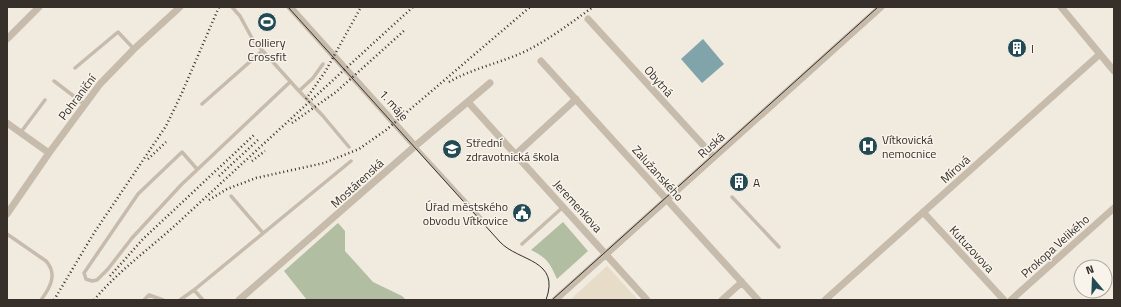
<svg xmlns="http://www.w3.org/2000/svg" width="1121" height="307" font-family="'Titillium Web',sans-serif">
	<style>
		.green { fill: #b1bea1 }
		.plaza { fill: #e6dcc8 }
		.water { fill: #81a4aa }
		.lines { fill: none; stroke-linecap: round; stroke-linejoin: round }
		.lane { stroke: #c7bbac; stroke-width: 3.5 }
		.street { stroke: #c7bbac; stroke-width: 7 }
		.tram { stroke: #362f2a; stroke-width: 1 }
		.rail { stroke: #362f2a; stroke-width: 2.5; stroke-dasharray: 1 3; stroke-linecap: butt }
		.labels { text-anchor: middle; dominant-baseline: central; stroke-width: 3; stroke-linejoin: round; paint-order: stroke }
		.poi-label { font-size: 12px; fill: #362f2a; stroke: #f8f3eb; text-anchor: start }
		.street-label { font-size: 12px; fill: #362f2a; stroke: #f8f3eb }
	</style>
	<rect width="100%" height="100%" fill="#f0eadf"/>
	<!-- green -->
	<path class="green" d="M563,222L588,251L557,279C550,263 547,258 531,250Z
		M338,223L345,231V251L373,282L402,296L406,300H307L284,271Z"/>
	<!-- plaza -->
	<path class="plaza" d="M607,266L638,300H570Z"/>
	<!-- water -->
	<path class="water" d="M703,39L724,64L702,83L681,59Z"/>
	<g class="lines">
		<!-- lane -->
		<path class="lane" d="M232,7L240,16L253,40L299,91L313,78L323,64
			M75,68L118,32L134,49
			M54,81L84,104
			M299,91L323,116L349,147
			M202,104L262,51
			M21,132L45,100
			M415,146L481,218
			M197,169L182,152L138,194L84,273L86,279L92,281L97,280L108,269L132,238L181,185L290,82
			M231,196L263,233
			M732,197L779,247
			M7,234L46,261C58,274 50,288 41,300
			M522,244L563,207
			M144,300L149,295L163,300
			M180,300L194,290
			M203,300L194,290L351,161"/>
		<!-- street -->
		<path class="street" d="M290,7L415,146
			M1061,7L1114,71
			M588,19L714,157
			M7,39L39,7
			M541,61L758,300
			M468,102L647,300
			M7,123L49,153
			M516,154L576,99
			M923,212L1004,300
			M7,214L49,153L100,84L134,49L180,7
			M239,300L414,147L490,83
			M555,300L881,7
			M722,300L742,282
			M825,300L1100,54
			M1011,300L1114,208"/>
		<!-- tram -->
		<path class="tram" d="M288,7L500,242C519,262 561,259 546,300
			M552,300L878,7"/>
		<!-- rail -->
		<path class="rail" d="M449,82C473,68 501,63 526,51C550,39 572,22 593,7
			M306,99L325,72L361,7
			M292,123L336,92L406,29
			M148,159L166,142
			M252,161L265,151
			M219,176L259,139
			M209,200L227,189L256,178L324,163L359,149L386,130L530,7
			M110,276L143,239L254,135
			M54,300L94,233L166,126L181,95L219,7
			M94,300C119,270 152,247 181,220C258,149 335,78 413,7"/>
	</g>
	<!-- icons -->
	<defs>
		<g id="stadium-disc" transform="scale(1)"><circle r="9.5" fill="#244b53" stroke="#f8f3eb"/><path d="M0-5a6.5 5 0 1 0 0 10a6.5 5 0 1 0 0-10ZM-3.5-1.8h7v3.6h-7Z" fill="#fff"/></g>
		<g id="building-disc" transform="scale(1)"><circle r="9.5" fill="#244b53" stroke="#f8f3eb"/><path d="M-4-6H4V6H1V3H-1V6H-4ZM-2.5-4.3h1.7v1.8h-1.7ZM.8-4.3h1.7v1.8H.8ZM-2.5-1h1.7V.8h-1.7ZM.8-1h1.7V.8H.8Z" fill="#fff"/></g>
		<g id="hospital-disc" transform="scale(1)"><circle r="9.5" fill="#244b53" stroke="#f8f3eb"/><path d="M-5-5h3v3.5h4V-5h3V5h-3V1.5h-4V5h-3Z" fill="#fff"/></g>
		<g id="university-disc" transform="scale(1)"><circle r="9.5" fill="#244b53" stroke="#f8f3eb"/><path d="M0-5L7-2L0 1L-7-2ZM-4 1L0 2.5L4 1V4Q0 6-4 4Z" fill="#fff"/></g>
		<g id="civic-disc" transform="scale(1)"><circle r="9.5" fill="#244b53" stroke="#f8f3eb"/><path d="M-.6-6.5H3V-4.5H.6V-3L4-1V1h2V6H-6V1h2V-1L-.6-3ZM-1.2 2.5V6h2.4V2.5Z" fill="#fff"/></g>
	</defs>
	<g fill-rule="evenodd">
		<use href="#stadium-disc" x="267" y="22"/>
		<use href="#building-disc" x="1017" y="48"/>
		<use href="#hospital-disc" x="868" y="146"/>
		<use href="#university-disc" x="452" y="149"/>
		<use href="#building-disc" x="739" y="182"/>
		<use href="#civic-disc" x="522" y="213"/>
	</g>
	<g class="labels">
		<!-- poi labels -->
		<g class="poi-label">
			<text x="267" y="42" text-anchor="middle">Colliery<tspan x="267" dy="14">Crossfit</tspan></text>
			<text x="1031" y="48">I</text>
			<text x="882" y="139">Vítkovická<tspan x="882" dy="14">nemocnice</tspan></text>
			<text x="466" y="142">Střední<tspan x="466" dy="14">zdravotnická škola</tspan></text>
			<text x="753" y="182">A</text>
			<text x="508" y="206" text-anchor="end">Úřad městského<tspan x="508" dy="14">obvodu Vítkovice</tspan></text>
		</g>
		<!-- street labels -->
		<g class="street-label">
			<text transform="translate(659 81) rotate(48)">Obytná</text>
			<text transform="translate(77 97) rotate(-53)">Pohraniční</text>
			<text transform="translate(394 105) rotate(48)">1. máje</text>
			<text transform="translate(711 145) rotate(-42)">Ruská</text>
			<text transform="translate(955 169) rotate(-42)">Mírová</text>
			<text transform="translate(658 173) rotate(48)">Zalužanského</text>
			<text transform="translate(357 183) rotate(-42)">Mostárenská</text>
			<text transform="translate(578 206) rotate(48)">Jeremenkova</text>
			<text transform="translate(1055 246) rotate(-42)">Prokopa Velikého</text>
			<text transform="translate(972 249) rotate(47)">Kutuzovova</text>
		</g>
	</g>
	<!-- border -->
	<rect width="1121" height="307" fill="none" stroke="#362f2a" stroke-width="16"/>
	<!-- north arrow -->
	<g transform="translate(1093 279) rotate(341)"><circle r="19" fill="#f8f3eb" stroke="#aaa59e"/>
	<path d="M0-3L7 15L0 10L-7 15Z" fill="#244b53"/>
	<text y="-6" font-size="11" font-weight="bold" text-anchor="middle" fill="#362f2a">N</text>
	</g>
</svg>
